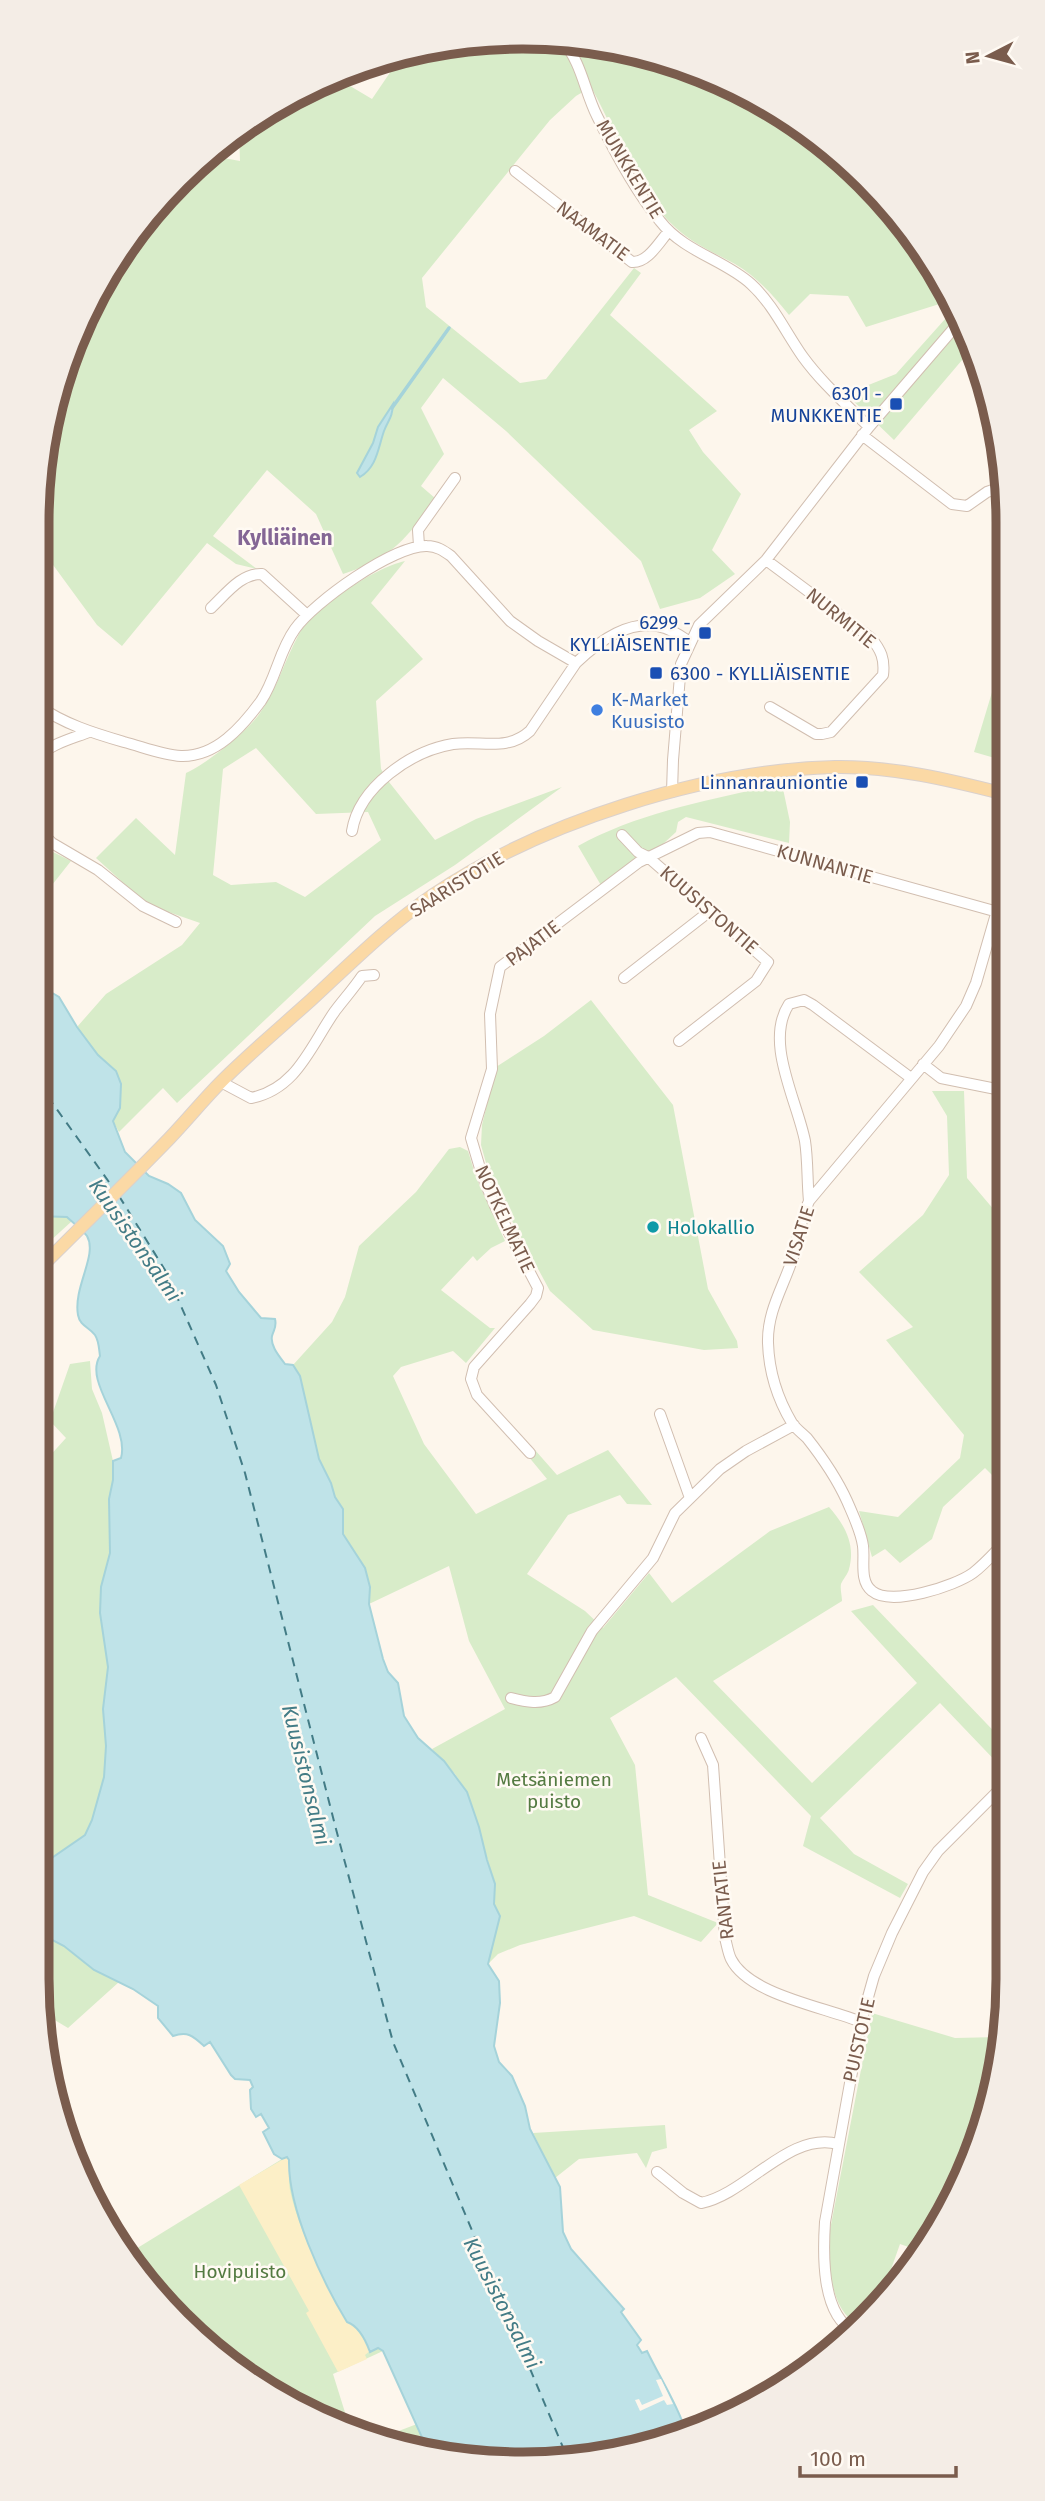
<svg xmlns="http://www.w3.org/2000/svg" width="1045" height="2501" font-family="'Fira Sans',sans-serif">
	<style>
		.green { fill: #d8ecc9; fill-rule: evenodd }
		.sand { fill: #fcefc7 }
		.water { fill: #bfe3e8; stroke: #a5d3da; stroke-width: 2 }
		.pier { fill: #fdf6ec }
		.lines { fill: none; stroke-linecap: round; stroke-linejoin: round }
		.stream { stroke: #a5d3da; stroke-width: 3.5 }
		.ferry { stroke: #437c86; stroke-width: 2; stroke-dasharray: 9 7; stroke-linecap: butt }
		.minor-casing { stroke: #d1beb0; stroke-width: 12 }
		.major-casing { stroke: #dad1cd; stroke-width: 14 }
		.minor { stroke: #fff; stroke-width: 10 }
		.major { stroke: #fbd9a5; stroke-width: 12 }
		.transit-dot { fill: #1a4fb4; stroke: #fffaf3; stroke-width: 2.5 }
		.shop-dot { fill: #3f7fe0; stroke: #fffaf3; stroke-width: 2.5 }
		.culture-dot { fill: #0f9aa8; stroke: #fffaf3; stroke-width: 2.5 }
		.labels { text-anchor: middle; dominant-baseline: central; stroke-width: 5; stroke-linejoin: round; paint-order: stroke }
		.street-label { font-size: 19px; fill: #7a5c4d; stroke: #fffaf3 }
		.transit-label { font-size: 19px; fill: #164399; stroke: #fffaf3; text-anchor: end }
		.shop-label { font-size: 19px; fill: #366cbe; stroke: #fffaf3; text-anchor: start }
		.culture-label { font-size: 19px; fill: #0d838f; stroke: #fffaf3; text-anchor: start }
		.park-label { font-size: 19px; fill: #537a41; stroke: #fffaf3 }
		.neighbourhood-label { font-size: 21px; font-weight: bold; fill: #846695; stroke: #fffaf3 }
		.water-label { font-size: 21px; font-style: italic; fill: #437c86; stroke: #fffaf3 }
		.rim { fill: none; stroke: #7a5c4d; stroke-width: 9 }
	</style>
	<rect width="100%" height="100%" fill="#fdf6ec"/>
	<!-- green -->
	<path class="green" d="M490,38L585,41L678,62L792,118L888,203L949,301L866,327L848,296L810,294L789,315C773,295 757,277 735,264C715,253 693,244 676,228C637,193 616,132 591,87L576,96L550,120L422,278L426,307L520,383L546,379L634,268L641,273L610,315L717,411L689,430L703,452L741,494L712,550L735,574L700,598L660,609L641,561L506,431L443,378L421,408L444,454L421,486L436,499C406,538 392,559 343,574L316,514L267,470L213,536L257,569L236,564L207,543L122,646L97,625L37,543V522L62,367L102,280L157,203L207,155L240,161L239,130L273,108L283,113C294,88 310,86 335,77L372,99L404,52Z
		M954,309L971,336L974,346L894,440L846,394L896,374Z
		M405,561L371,603L423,659L376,701L381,769L389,782L435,840L476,819L562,787L455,865L375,916L177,1103L163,1088L119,1132L113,1121L120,1108L121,1084L116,1071L98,1055L77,1027L106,994L182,945L200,923L157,908L141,899L96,858L136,818L175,855L186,773C206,764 247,732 260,713C276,691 285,660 298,636C313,608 374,568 405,561ZM256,748L316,814L368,812L381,840L305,897L276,882L231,885L213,875L223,769Z
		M1005,649V761L974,752Z
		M782,784L790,822L789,843L686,817L678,822L676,832L663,844L634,860L602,887L578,846C640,812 713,799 782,784Z
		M37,837L53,852L71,861L37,904Z
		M591,1000L673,1105L708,1289L737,1341L738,1348L704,1350L593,1330L550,1291L502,1202L486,1163L481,1145L482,1125L496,1067L544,1036Z
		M932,1091H964L967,1178L1006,1224L1007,1490L985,1468L943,1507L932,1539L900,1563L885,1549L872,1557L859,1511L898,1517L960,1458L964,1435L886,1340L913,1327L859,1272L923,1215L949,1175L947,1116Z
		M460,1147L468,1151L476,1177L505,1241L491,1248L477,1261L473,1256L441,1290L490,1328H495L466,1363L453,1351L401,1367L393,1376L424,1444L476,1514L547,1479L528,1456L535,1450L557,1475L608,1450L652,1505L627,1504L620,1495L568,1515L527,1574L585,1611L603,1628L649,1573L672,1603L770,1531L829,1507C844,1524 856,1544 849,1569C848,1574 843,1579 841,1584C840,1589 842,1596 842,1601L713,1681L812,1783L917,1683L851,1611L873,1605L1008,1746V1768L1005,1771L940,1703L820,1818L854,1854L908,1884L900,1898L803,1846L811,1816L676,1677L610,1718L635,1765L648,1895L718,1923L701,1942L634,1916L520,1945L498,1954L488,1964L500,1916L494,1904L495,1884L467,1792L455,1774L432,1749L505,1709L469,1641L449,1566L369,1604L370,1587L343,1534V1509L335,1497L331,1483L319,1459L300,1376L293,1365L332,1322L345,1297L359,1246L416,1192L449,1149Z
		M37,1216L67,1217L72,1221L37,1253Z
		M97,1360L148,1446L171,1790L40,1867L37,1866V1470L66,1438L50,1421L70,1364L90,1361L92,1389L102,1413L113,1461L121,1458C128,1432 107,1406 99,1383C97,1376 97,1368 97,1360Z
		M37,1882L126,1985L119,1982L68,2028L43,2013L37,1978Z
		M872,2013L955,2038L999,2037L983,2134L920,2251L900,2244L878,2306L859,2326C829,2309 829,2265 829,2235Z
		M665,2125L667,2148L652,2152L646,2168L637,2153L579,2159L555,2178L533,2133Z
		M282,2159L371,2351L378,2348L383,2351L333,2374L348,2422L356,2434L280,2399L157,2298L126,2255Z
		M417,2424L429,2453L375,2440Z"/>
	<!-- sand -->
	<path class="sand" d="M287,2157C290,2167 288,2179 290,2190C298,2229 327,2288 347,2322L353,2324L371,2350L365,2355L367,2359L338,2372L306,2313L309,2311L239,2185Z"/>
	<!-- water -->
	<path class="water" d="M393,404C392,419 389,418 384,431C378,448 377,467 360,477L357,473L373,443L378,427Z
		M37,984L59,997L77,1027L98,1055L116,1071L121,1084L120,1108L113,1121L125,1152L149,1176L168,1184L181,1193L195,1220L223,1246L230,1264L226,1271L239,1292L261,1318L275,1319C277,1327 274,1329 272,1336C270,1346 280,1357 285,1364L293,1365L300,1376L319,1459L331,1483L335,1497L343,1509V1534L365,1568L370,1587L369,1604L383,1659L388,1672L398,1683L404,1716L418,1738L444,1761L467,1792L479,1827L487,1860L495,1884L494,1904L500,1916L488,1964L499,1981L500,2003L494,2046L499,2062L512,2076L525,2106L530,2129L560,2187L563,2232L571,2249L624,2309L621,2312L641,2340L637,2345L642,2353L647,2351C659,2376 677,2404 685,2429L617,2455L459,2460L429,2453L383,2351L378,2348L370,2352C366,2341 359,2326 347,2322C322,2281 288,2209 289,2160L287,2157L282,2159L274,2154L263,2132L269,2128L261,2114L256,2117L251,2109L250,2090L253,2087L250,2080L235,2079L231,2075L210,2042L204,2046C193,2036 188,2031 173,2036L158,2018V2006L133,1989L94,1970L64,1946L37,1932V1866H40L85,1835L92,1820L104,1777L106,1746L103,1709L108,1667L100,1613L101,1587L110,1553L109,1499L113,1480V1461L121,1458C130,1426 83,1382 100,1356C99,1349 99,1341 95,1335C89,1327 80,1326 78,1315C73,1287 98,1255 87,1236C82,1229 73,1223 67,1217L37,1216Z"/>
	<!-- pier -->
	<path class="pier" d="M661,2379L673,2404L667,2405L664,2400L640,2411L635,2400L639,2399L642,2405L663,2396L656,2380Z"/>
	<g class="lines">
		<!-- stream -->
		<path class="stream" d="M392,408L449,328"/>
		<!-- ferry -->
		<path class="ferry" d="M37,1085L43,1090L114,1189
			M119,1196L165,1270L216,1385L245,1473L336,1829L393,2042L567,2457"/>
		<!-- minor casing -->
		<g class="minor-casing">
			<path id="minor" d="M562,40C582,63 584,90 597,116C614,151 636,192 660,221C684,252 725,260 751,284C773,304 786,333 803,357C822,383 846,404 869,427
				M515,171L632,262C648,263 659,242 669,231
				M862,435L952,504L967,506L987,492L1004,486
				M419,546L418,530L455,478
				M766,560L871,638C881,650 885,659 883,675L831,732L822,734H816L770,707
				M211,608C226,594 241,573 262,574L307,615
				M37,705C64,724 93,733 124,742C143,747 162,755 181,756C216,757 242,727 261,701C276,679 279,651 295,629C314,602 394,545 427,546C437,546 444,551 451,556L510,621L538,641L576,663C599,641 631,617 665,628C674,631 682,637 690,642
				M37,758C50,744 71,739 89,732
				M672,792L673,760L681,664L699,625L766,560L869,427L961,320
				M37,828L52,843L98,870L143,906L176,922
				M352,831C359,787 411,751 453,744C481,740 507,752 530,731L576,663
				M622,835L638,852L648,857L768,962L756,981L679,1041
				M1005,883L976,983L966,1006L939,1046L809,1201C801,1219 798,1237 793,1257C784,1286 767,1311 768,1343C769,1372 777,1398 792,1423C796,1429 802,1433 807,1438C822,1457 837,1479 847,1501C853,1515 861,1531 863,1546C865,1560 859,1581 872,1591C891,1607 955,1586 973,1573C985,1564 996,1551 1007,1540
				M624,978L710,911
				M923,1064L941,1078L1006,1091
				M221,1082L251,1098C297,1089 311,1045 335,1011C344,999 354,988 362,976L374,975
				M809,1201C807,1181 808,1160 805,1141C797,1100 764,1042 789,1004L804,1000L813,1005L911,1078
				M660,1414L690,1498
				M530,1453L477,1395L471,1379L474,1367L530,1304L536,1296L538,1288L495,1206L482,1175L471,1138L492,1069L490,1014L500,967L639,862L698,833L710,832L1005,914
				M511,1698C526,1702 541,1705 555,1697L592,1631L653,1558L675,1513L720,1469L746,1451L794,1425
				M701,1738L713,1765L725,1938C727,1945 728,1953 731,1959C749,1995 825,2007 861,2022
				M657,2172L683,2193L701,2203C747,2194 789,2131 838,2144
				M854,2331C821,2315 823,2253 825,2222L861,2022L874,1976L892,1933L923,1872L938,1851L1008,1781"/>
		</g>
		<!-- major casing -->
		<g class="major-casing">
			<path id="major" d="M37,1271C79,1229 122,1187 163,1145C184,1124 201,1102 222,1081C250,1053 281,1027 311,1000C351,963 389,925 433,895C541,822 705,770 835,767C892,766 950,780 1005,794"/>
		</g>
		<!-- minor -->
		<use href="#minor" class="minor"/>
		<!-- major -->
		<use href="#major" class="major"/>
	</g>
	<!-- markers -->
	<g class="transit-dot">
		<rect x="889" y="397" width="14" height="14" rx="3.5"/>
		<rect x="698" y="626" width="14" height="14" rx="3.5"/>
		<rect x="649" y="666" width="14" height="14" rx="3.5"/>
		<rect x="855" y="775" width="14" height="14" rx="3.5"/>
	</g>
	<circle class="shop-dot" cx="597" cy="710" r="7"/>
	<circle class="culture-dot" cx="653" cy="1227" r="7"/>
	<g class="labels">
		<!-- street labels -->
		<g class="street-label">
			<text transform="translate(630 169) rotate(59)">MUNKKENTIE</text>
			<text transform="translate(593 231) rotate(37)">NAAMATIE</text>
			<text transform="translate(841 618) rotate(39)">NURMITIE</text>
			<text transform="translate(825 864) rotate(16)">KUNNANTIE</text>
			<text transform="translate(457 884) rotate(-32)">SAARISTOTIE</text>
			<text transform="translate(709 910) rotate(41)">KUUSISTONTIE</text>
			<text transform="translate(533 943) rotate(-37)">PAJATIE</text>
			<text transform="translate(505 1219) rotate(65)">NOTKELMATIE</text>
			<text transform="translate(799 1236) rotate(-72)">VISATIE</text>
			<text transform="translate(723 1900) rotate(-96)">RANTATIE</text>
			<text transform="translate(859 2040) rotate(-77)">PUISTOTIE</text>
		</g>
		<!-- transit labels -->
		<g class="transit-label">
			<text x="882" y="393">6301 -<tspan x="882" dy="22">MUNKKENTIE</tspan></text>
			<text x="691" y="622">6299 -<tspan x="691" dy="22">KYLLIÄISENTIE</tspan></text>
			<text x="670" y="673" text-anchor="start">6300 - KYLLIÄISENTIE</text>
			<text x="848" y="782">Linnanrauniontie</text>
		</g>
		<!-- shop labels -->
		<g class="shop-label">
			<text x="611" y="699">K-Market<tspan x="611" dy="22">Kuusisto</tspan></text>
		</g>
		<!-- culture labels -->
		<g class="culture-label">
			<text x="667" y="1227">Holokallio</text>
		</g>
		<!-- park labels -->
		<g class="park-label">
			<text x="554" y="1779">Metsäniemen<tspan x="554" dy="22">puisto</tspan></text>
			<text x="240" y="2271">Hovipuisto</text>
		</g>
		<!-- neighbourhood labels -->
		<g class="neighbourhood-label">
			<text x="285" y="538">Kylliäinen</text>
		</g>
		<!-- water labels -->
		<g class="water-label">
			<text transform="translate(135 1240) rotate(55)">Kuusistonsalmi</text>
			<text transform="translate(306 1775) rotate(76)">Kuusistonsalmi</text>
			<text transform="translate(502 2303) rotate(63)">Kuusistonsalmi</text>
		</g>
	</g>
	<!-- crop -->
	<path d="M0 0H1045V2501H0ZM522 49H523A473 473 0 0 1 996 522V1979A473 473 0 0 1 523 2452H522A473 473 0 0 1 49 1979V522A473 473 0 0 1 522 49Z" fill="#f4ede6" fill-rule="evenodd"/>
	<path class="rim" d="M522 49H523A473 473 0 0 1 996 522V1979A473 473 0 0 1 523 2452H522A473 473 0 0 1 49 1979V522A473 473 0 0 1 522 49Z"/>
	<!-- north arrow -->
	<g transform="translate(989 56) rotate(264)" stroke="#fffaf3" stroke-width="5" paint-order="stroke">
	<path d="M0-5L12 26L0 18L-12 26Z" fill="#7a5c4d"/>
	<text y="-10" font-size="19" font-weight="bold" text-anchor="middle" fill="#7a5c4d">N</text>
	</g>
	<!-- scale -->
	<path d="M800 2466v10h156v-10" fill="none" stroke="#7a5c4d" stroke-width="3.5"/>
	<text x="810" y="2466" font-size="21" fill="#7a5c4d" stroke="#fffaf3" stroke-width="5" paint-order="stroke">100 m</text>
</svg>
